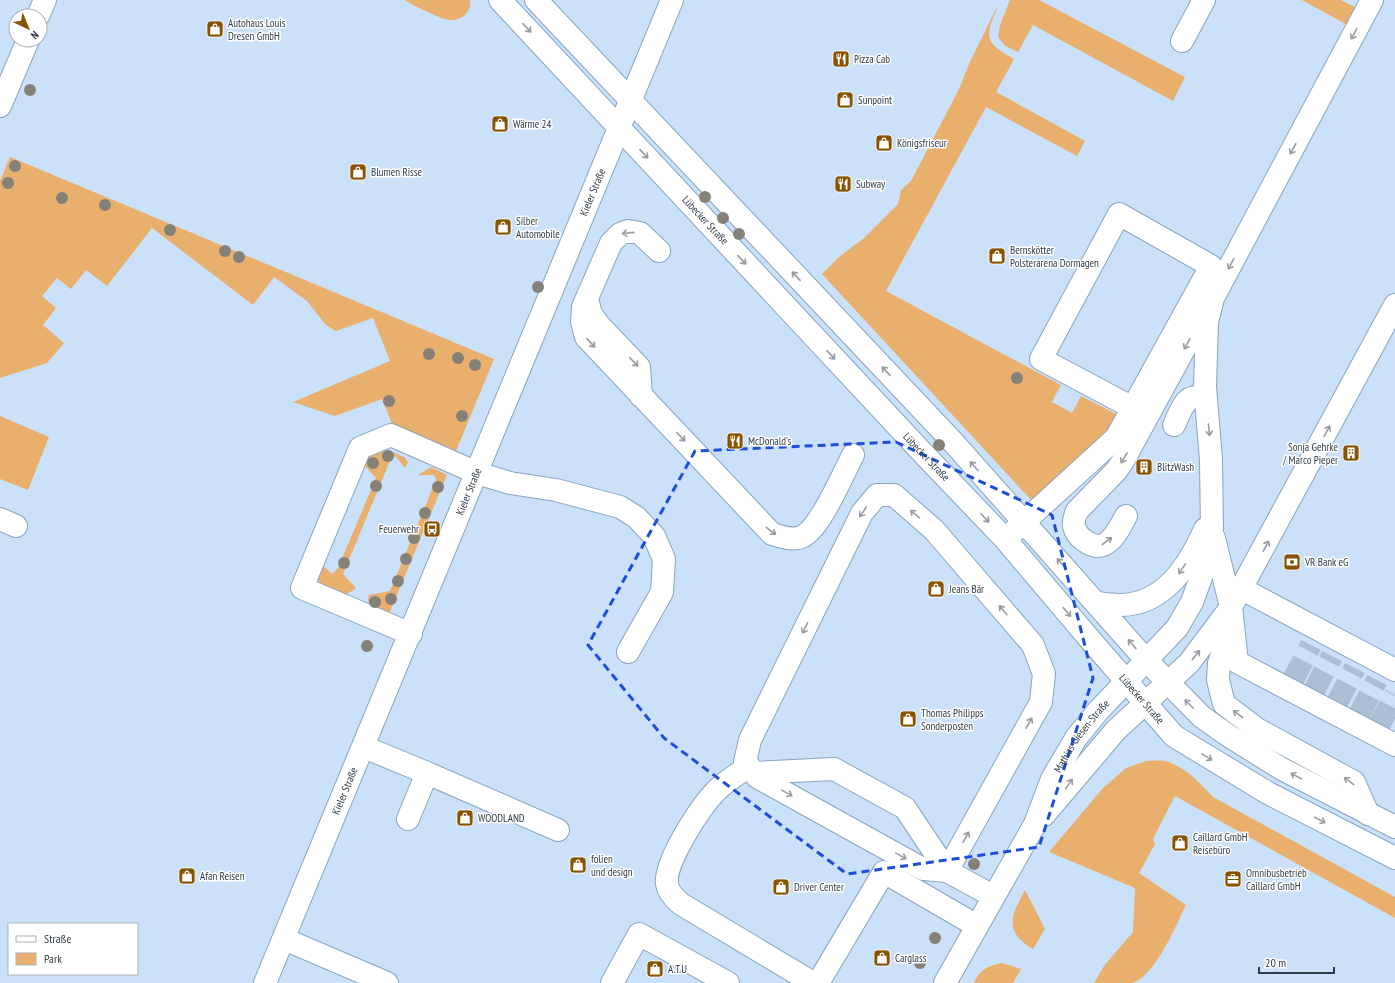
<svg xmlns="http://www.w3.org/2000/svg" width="1395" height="983" font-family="'PT Sans Narrow',sans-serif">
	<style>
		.green { fill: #e8af6d }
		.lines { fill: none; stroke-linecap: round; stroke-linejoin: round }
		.minor-tunnel { stroke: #abc0d5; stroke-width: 22; stroke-dasharray: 22 11; stroke-linecap: butt }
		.minor-casing { stroke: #88a4c1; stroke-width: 24 }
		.minor { stroke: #fff; stroke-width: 22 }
		.tree { fill: #868178 }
		.oneway { stroke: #979da2 }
		.marked { fill: none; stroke: #1d4ed8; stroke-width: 3; stroke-dasharray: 8 5; stroke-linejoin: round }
		.labels { text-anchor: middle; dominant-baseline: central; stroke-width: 3; stroke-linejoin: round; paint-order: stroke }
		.poi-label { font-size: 11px; fill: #2f3b46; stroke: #fff; text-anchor: start }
		.street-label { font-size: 11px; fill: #2f3b46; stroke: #fff }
	</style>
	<rect width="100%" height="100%" fill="#cae1f9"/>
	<!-- green -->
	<path class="green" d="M405,0H470C472,12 462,21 449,20C443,20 408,3 405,0Z
		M1010,0H1039L1185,77L1173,101L1033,25L1018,52L1005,46L998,37L1000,25Z
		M1302,0H1341L1360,10L1351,27Z
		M999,3C987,35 980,41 1014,59L996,92L1085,141L1077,156L986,107L886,291L1061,385L1052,402L1072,413L1081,396L1116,414L1106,433L1033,502L822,274L839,257L864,238L898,204L901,190L911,181L959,89L969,64Z
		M10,157L494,359L454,456L394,429L382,399L335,416L293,402L390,361L373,318L336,331L326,325L307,301L274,277L253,305L152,228L107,286L86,270L71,289L57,278L42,296L56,308L43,325L64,343L47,363L0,378V181Z
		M0,416L49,437L28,490L0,479Z
		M388,450L404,457L408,462L405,468L395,456L390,461L343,574L356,588L346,595L320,584L317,576L321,564L332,574L338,568L376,478L364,465L367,457Z
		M431,467L447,475L389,614L370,607L368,600L369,595L390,591L436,480L434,475H418Z
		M1146,761C1152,761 1159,760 1165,761C1185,766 1200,783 1213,797L1395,897V918L1175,796L1153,839L1155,844L1139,873L1186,905C1176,925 1155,977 1132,983C1121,983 1106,983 1094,983L1104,966L1133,932L1135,888L1049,852L1103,788L1126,768Z
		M1025,890L1045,929L1033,949C1003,931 1011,916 1025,890Z
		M1002,963L1021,969L1013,983H974C980,969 988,966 1002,963Z"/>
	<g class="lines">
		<!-- minor-tunnel -->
		<path class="minor-tunnel" d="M1293,680L1311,645
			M1314,691L1332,656
			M1337,703L1355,668
			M1359,715L1377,680
			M1379,725L1395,695"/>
		<!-- minor casing -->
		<g class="minor-casing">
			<g id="minor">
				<path id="s1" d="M500,0L919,449L1005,539L1093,643L1174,736L1268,793L1395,858"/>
				<path d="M536,0L953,442L1146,660L1202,717L1229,736L1282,769L1395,827"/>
				<path d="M38,16L45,0"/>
				<path d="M1182,41L1204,0"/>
				<path d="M0,106L28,40"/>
				<path d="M659,251L640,233L628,231L620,234L611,243L583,307L582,322L586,337L772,534C782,537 795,542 805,535C822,524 843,474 853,455"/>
				<path d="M587,299L591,314L599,325L639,367L641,396"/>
				<path d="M1174,425C1182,409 1185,391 1206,399"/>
				<path d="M1126,516C1121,525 1114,541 1103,545C1092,549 1076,537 1074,526C1073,520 1075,516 1077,511L1116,471L1123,461L1205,311"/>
				<path d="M0,519L16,526"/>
				<path d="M1013,532L1116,438L1211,266L1119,214L1041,359L1133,408"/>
				<path d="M1214,538L1231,607L1237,662L1395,745"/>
				<path d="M1242,589L1395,670"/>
				<path d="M1096,603C1104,604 1113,605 1121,605C1165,604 1189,565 1205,529"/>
				<path d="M1225,626L1226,641L1219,663L1218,680L1224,704L1257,729L1354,782L1368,814"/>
				<path d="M411,634L302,588L360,448L391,435L477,473L510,483L556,490L620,507L636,517L654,536L664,559L662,592L628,652"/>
				<path d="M364,747L427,773L408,819"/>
				<path d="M749,766C738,774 726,781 717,790C701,806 664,862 667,884C668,892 675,899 681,904L813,983"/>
				<path d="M427,773L558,830"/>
				<path d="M754,773L834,769L905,808L947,871"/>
				<path d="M1044,815L1116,730L1189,663L1231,607L1395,305"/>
				<path d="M947,871L1041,702L1044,674L1033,645L934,530L894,495H877L862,513L750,740L745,762L757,777L923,869L947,871L993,896"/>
				<path d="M284,939L387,983"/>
				<path id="s2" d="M265,983L672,0"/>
				<path d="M612,983L639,934L728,983"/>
				<path d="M818,983L884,872L977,926"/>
				<path id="s3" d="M945,983L1035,824L1052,779L1076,738L1098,711L1177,628L1192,602L1204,569L1212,530L1211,460L1205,387L1207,322L1213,298L1372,0"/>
			</g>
		</g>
		<!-- minor -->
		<use href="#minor" class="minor"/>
	</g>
	<!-- trees -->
	<g class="tree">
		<circle cx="30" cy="90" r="6"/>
		<circle cx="15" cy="166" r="6"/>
		<circle cx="8" cy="183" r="6"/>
		<circle cx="705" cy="197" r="6"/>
		<circle cx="62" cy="198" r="6"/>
		<circle cx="105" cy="205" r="6"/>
		<circle cx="723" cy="218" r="6"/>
		<circle cx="170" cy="230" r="6"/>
		<circle cx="739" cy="234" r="6"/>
		<circle cx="225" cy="251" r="6"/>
		<circle cx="239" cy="257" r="6"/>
		<circle cx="538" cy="287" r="6"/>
		<circle cx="429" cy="354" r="6"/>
		<circle cx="458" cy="358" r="6"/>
		<circle cx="475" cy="365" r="6"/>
		<circle cx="1017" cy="378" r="6"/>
		<circle cx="389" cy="401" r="6"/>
		<circle cx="462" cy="416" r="6"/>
		<circle cx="939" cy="445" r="6"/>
		<circle cx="388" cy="456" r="6"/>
		<circle cx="373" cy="463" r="6"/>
		<circle cx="376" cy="486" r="6"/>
		<circle cx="438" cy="487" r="6"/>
		<circle cx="425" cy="513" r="6"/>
		<circle cx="414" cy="538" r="6"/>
		<circle cx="406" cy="559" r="6"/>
		<circle cx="344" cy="563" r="6"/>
		<circle cx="398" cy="581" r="6"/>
		<circle cx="391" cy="599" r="6"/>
		<circle cx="375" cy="602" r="6"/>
		<circle cx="367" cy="646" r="6"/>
		<circle cx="974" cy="864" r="6"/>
		<circle cx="935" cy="938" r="6"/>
		<circle cx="920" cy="963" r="6"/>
	</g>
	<!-- one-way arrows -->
	<defs><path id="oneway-shaft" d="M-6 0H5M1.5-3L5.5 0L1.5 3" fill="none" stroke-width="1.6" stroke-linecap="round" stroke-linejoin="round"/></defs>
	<g class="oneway">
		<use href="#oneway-shaft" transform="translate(527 28) rotate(47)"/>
		<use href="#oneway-shaft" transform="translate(1354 34) rotate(118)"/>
		<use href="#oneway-shaft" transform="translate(1293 149) rotate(118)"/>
		<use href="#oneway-shaft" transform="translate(644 154) rotate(47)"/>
		<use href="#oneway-shaft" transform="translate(628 233) rotate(174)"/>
		<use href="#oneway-shaft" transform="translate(742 260) rotate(47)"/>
		<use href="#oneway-shaft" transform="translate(1231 264) rotate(118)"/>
		<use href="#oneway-shaft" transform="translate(796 276) rotate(-133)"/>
		<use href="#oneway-shaft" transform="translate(591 343) rotate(47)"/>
		<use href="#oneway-shaft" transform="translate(1187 344) rotate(119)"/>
		<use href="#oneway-shaft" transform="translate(831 355) rotate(47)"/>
		<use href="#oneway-shaft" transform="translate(634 362) rotate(46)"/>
		<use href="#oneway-shaft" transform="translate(886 371) rotate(-133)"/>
		<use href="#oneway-shaft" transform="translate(1209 430) rotate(85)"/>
		<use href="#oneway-shaft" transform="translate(1327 431) rotate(-62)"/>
		<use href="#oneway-shaft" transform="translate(681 437) rotate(47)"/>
		<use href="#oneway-shaft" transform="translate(1124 458) rotate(121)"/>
		<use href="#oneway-shaft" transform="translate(974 466) rotate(-132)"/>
		<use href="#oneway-shaft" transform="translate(863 512) rotate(124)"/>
		<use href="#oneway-shaft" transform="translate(915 514) rotate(-140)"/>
		<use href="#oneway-shaft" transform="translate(985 518) rotate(46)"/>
		<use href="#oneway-shaft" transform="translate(771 531) rotate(37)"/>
		<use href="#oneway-shaft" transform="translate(1107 541) rotate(-37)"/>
		<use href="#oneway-shaft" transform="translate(1266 546) rotate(-62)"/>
		<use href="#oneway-shaft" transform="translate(1061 563) rotate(-131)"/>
		<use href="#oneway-shaft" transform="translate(1182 569) rotate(124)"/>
		<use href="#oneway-shaft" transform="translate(1003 610) rotate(-130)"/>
		<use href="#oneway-shaft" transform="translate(1067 612) rotate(50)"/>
		<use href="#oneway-shaft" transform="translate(805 628) rotate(116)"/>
		<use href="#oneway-shaft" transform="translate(1132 644) rotate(-131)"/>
		<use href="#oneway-shaft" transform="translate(1196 655) rotate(-51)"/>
		<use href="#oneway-shaft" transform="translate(1189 704) rotate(-135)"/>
		<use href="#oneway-shaft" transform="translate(1238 714) rotate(-143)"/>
		<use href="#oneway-shaft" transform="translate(1029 723) rotate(-61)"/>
		<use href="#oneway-shaft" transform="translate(1207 757) rotate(32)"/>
		<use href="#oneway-shaft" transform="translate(1296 776) rotate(-152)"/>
		<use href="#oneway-shaft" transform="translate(1349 781) rotate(-144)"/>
		<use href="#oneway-shaft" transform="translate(1069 784) rotate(-55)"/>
		<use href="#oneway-shaft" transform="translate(787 793) rotate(29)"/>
		<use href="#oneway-shaft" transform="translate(1320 820) rotate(27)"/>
		<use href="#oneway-shaft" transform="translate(966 837) rotate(-61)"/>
		<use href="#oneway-shaft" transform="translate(901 856) rotate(29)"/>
	</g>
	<!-- marked area -->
	<path class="marked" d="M896,442L1052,515L1093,678L1039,847L847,874L664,738L588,645L695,451Z"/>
	<!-- icons -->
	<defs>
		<g id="shop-square" transform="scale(0.9)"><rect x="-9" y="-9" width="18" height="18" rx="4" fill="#875300" stroke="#fff"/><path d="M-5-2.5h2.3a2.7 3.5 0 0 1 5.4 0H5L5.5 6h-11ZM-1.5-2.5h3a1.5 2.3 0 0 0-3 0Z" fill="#fff"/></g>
		<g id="restaurant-square" transform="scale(0.9)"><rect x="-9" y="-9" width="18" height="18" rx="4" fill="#875300" stroke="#fff"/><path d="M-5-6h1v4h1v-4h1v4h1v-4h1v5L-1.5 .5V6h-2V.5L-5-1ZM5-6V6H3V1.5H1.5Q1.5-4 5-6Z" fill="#fff"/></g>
		<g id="building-square" transform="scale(0.9)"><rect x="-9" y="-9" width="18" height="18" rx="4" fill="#875300" stroke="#fff"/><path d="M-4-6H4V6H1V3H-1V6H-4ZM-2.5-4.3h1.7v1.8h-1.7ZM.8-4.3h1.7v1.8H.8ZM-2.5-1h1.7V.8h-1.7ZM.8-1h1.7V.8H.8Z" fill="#fff"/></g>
		<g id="bus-square" transform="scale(0.9)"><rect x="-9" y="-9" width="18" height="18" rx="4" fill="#875300" stroke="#fff"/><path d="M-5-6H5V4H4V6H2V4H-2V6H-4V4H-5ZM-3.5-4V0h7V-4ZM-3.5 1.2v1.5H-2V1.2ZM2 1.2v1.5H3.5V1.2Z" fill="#fff"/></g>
		<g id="bank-square" transform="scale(0.9)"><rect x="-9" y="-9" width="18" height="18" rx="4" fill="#875300" stroke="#fff"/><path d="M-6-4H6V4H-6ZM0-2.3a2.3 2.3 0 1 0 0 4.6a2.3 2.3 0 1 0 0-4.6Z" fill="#fff"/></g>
		<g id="office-square" transform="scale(0.9)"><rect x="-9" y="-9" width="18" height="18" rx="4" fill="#875300" stroke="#fff"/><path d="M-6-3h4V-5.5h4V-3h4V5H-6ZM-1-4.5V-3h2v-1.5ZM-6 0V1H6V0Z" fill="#fff"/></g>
	</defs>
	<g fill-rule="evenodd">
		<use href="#shop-square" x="215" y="29"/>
		<use href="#restaurant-square" x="841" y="59"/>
		<use href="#shop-square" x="845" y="100"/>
		<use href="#shop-square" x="500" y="124"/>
		<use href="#shop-square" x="884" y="143"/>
		<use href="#shop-square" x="358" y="172"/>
		<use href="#restaurant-square" x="843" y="184"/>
		<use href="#shop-square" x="503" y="227"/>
		<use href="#shop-square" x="997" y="256"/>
		<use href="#restaurant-square" x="735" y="441"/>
		<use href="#building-square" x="1351" y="453"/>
		<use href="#building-square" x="1144" y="467"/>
		<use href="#bus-square" x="432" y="529"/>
		<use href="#bank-square" x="1292" y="562"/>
		<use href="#shop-square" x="936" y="589"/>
		<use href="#shop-square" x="908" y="719"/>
		<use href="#shop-square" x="465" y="818"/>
		<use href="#shop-square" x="1180" y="843"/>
		<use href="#shop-square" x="578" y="865"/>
		<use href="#shop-square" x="187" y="876"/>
		<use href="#office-square" x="1233" y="879"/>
		<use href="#shop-square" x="781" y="887"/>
		<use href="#shop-square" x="882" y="958"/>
		<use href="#shop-square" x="655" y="969"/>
	</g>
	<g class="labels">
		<!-- poi labels -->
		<g class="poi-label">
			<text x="228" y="23">Autohaus Louis<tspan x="228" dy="13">Dresen GmbH</tspan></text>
			<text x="854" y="59">Pizza Cab</text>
			<text x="858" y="100">Sunpoint</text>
			<text x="513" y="124">Wärme 24</text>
			<text x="897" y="143">Königsfriseur</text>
			<text x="371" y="172">Blumen Risse</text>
			<text x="856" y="184">Subway</text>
			<text x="516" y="221">Silber<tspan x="516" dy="13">Automobile</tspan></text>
			<text x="1010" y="250">Bernskötter<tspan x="1010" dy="13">Polsterarena Dormagen</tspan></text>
			<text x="748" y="441">McDonald's</text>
			<text x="1338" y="447" text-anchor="end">Sonja Gehrke<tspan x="1338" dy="13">/ Marco Pieper</tspan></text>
			<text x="1157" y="467">BlitzWash</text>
			<text x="419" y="529" text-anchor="end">Feuerwehr</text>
			<text x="1305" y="562">VR Bank eG</text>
			<text x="949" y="589">Jeans Bär</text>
			<text x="921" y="713">Thomas Philipps<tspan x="921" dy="13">Sonderposten</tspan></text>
			<text x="478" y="818">WOODLAND</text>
			<text x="1193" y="837">Caillard GmbH<tspan x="1193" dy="13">Reisebüro</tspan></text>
			<text x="591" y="859">folien<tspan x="591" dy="13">und design</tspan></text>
			<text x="1246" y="873">Omnibusbetrieb<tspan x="1246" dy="13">Caillard GmbH</tspan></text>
			<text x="200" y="876">Afan Reisen</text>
			<text x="794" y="887">Driver Center</text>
			<text x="895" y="958">Carglass</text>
			<text x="668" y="969">A.T.U</text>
		</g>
		<!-- street labels -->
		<g class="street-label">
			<text stroke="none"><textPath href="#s2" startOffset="856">Kieler Straße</textPath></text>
			<text stroke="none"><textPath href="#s1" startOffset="301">Lübecker Straße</textPath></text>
			<text stroke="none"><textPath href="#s1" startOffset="625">Lübecker Straße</textPath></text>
			<text stroke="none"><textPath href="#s2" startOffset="532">Kieler Straße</textPath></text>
			<text stroke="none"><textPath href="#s1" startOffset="949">Lübecker Straße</textPath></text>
			<text stroke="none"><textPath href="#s3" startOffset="283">Mathias-Giesen-Straße</textPath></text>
			<text stroke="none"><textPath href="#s2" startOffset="208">Kieler Straße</textPath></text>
		</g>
	</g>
	<!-- legend -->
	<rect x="8" y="923" width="130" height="52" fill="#ffffff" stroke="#acb1b5"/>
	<rect x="16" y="936" width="20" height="6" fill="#ffffff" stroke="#acb1b5"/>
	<text x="44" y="943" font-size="12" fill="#2f3b46">Straße</text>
	<rect x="16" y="953" width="20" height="12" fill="#e8af6d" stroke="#acb1b5"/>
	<text x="44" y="963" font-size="12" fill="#2f3b46">Park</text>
	<!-- north arrow -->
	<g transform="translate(28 28) rotate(136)"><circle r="19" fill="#ffffff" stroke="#acb1b5"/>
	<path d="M0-3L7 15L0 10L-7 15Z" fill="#875300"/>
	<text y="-6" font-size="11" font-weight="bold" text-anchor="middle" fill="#2f3b46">N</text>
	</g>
	<!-- scale -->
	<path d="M1259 967v6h75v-6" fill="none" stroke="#2f3b46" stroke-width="2"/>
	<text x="1265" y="967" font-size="12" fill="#2f3b46" stroke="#ffffff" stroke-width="3" paint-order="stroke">20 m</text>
</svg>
